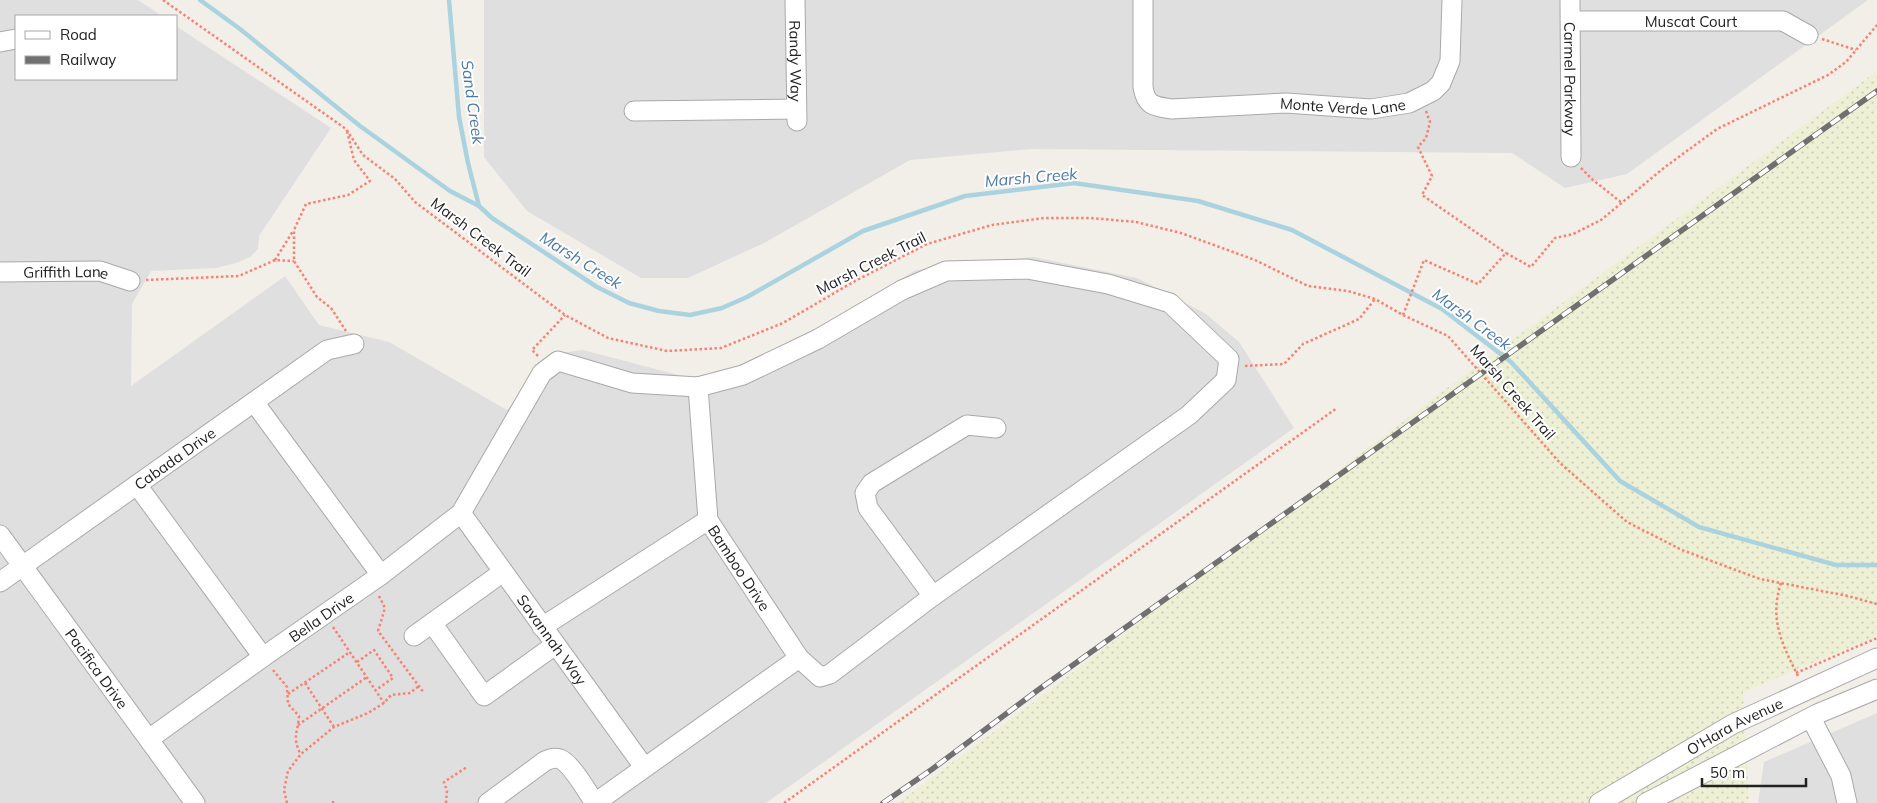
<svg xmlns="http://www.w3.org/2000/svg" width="1877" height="803" font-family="Mulish,sans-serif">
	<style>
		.residential { fill: #e0dfdf }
		.farmland { fill: url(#farmland-dots) }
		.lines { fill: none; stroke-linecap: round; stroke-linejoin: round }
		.stream { stroke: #aad3df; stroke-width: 4.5 }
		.minor-casing { stroke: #a9a9a9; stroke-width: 21 }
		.path { stroke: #fa8072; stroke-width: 2.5; stroke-dasharray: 2.5 2.5; stroke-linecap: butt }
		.minor { stroke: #fff; stroke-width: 19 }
		.rail-casing { stroke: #707070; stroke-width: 5.5 }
		.rail { stroke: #fff; stroke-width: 4; stroke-dasharray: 11; stroke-linecap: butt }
		.labels { text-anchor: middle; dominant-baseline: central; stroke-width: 4; stroke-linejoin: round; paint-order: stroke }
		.street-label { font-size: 15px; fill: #222; stroke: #fff }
		.water-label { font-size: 16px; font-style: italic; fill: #4a7aab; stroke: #fff }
	</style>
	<defs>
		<pattern id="farmland-dots" width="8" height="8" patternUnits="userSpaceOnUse" patternTransform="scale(1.25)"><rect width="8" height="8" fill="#eef0d5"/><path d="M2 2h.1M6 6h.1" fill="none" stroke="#ccceb7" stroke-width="1.8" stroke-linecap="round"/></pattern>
	</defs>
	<rect width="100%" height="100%" fill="#f2efe9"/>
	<!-- residential -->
	<path class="residential" d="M0,0H138L162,16H16V79H176V26L331,128L259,236L258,249L250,257L236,263L216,268L151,271L132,304L131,386L285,276L319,325L389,342L507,410L552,354L583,350L690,378L772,358L916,270L1033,257L1137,278L1206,314L1239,342L1294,428L766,803H0Z
		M484,0H1868L1627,174L1565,188L1512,153L1031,149L910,160L766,242L688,278H641L527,211L484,157Z
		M1877,713V803H1758L1764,762Z"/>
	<!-- farmland -->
	<path class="farmland" d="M1877,71V636L1743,692L1749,803H898L1035,701L1455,382Z"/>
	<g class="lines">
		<!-- stream -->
		<path class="stream" d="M200,0L240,29L360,126L450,191L479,206L492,218L597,287L629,303L659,311L690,315L722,308L747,297L863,231L965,196L1074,183L1198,201L1292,230L1442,309L1511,362L1620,481L1699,527L1836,565H1877
			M449,0L459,117L468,163L479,206"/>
		<!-- minor casing -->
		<g class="minor-casing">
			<g id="minor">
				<path id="s1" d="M795,0L797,121"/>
				<path id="s2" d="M1143,0V87C1146,106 1154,106 1171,109L1286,103L1371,109L1409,103L1433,91L1441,83L1450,61L1452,0"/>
				<path id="s3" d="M1570,0L1571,157"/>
				<path id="s4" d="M1571,21H1783L1808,35"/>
				<path d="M0,42L16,39"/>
				<path d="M634,111L796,109"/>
				<path id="s5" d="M0,272L100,271L130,281"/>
				<path d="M698,387L743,375L818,339L902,290L946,271L1027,269L1108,284L1170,303L1229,359L1226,380L1189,415L933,596L830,674L820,677L799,658"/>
				<path d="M254,402L381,575"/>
				<path d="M137,485L263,657"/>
				<path id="s6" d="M461,513L644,767"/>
				<path id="s7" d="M0,535L195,803"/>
				<path id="s8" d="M0,582L327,350L354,344"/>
				<path d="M933,596L868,508L865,493L872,483L967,425L996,428"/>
				<path d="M432,623L484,696L555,645"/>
				<path d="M542,627L708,520"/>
				<path d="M414,636L503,572"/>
				<path d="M1811,718L1841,776L1847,803"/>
				<path id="s9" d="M149,739L263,657L381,575L461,513L542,373L558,361L632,383L698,387L708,520L799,658L595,803"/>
				<path d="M488,803L545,761C550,759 554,757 560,759C571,763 588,793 595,803"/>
				<path id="s10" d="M1599,803L1733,724L1877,658"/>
				<path d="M1646,803L1817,714L1877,689"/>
			</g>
		</g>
		<!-- path -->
		<path class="path" d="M163,0L346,129L363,155L395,179L415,202L565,315L608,338L667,351L721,348L783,323L855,281L927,244L992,225L1044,218H1091L1136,222L1181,233L1255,260L1308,286L1348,291L1375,299L1403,315L1448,336L1560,463L1627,522L1682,550L1760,579L1848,596L1877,604
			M1822,39L1856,50
			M1426,111L1430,122L1426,138L1418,147L1432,176L1422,195L1506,253
			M1581,168L1593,180L1622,203
			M275,260L293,231
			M146,280L239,276L275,260L294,261
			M1403,315L1424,260L1478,284L1506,253L1531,267L1555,238L1573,234L1601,220L1665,167L1717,129L1828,75L1846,62L1877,25
			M346,331L331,308L317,297L294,261V230L306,204L348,195L370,181L354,160L347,131
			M538,356L532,350L565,315
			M1245,366L1284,364L1303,344L1359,319L1375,299
			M1781,583C1769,619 1782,644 1798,676
			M379,596L385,608L378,631L424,693
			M333,627L384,703
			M357,662L374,650L393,678L376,690
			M273,670L287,687L288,704L299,716C298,732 292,737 300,753
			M1796,673L1877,638
			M305,683L334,727
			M288,694L350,652
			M298,725L367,677
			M287,803L284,790L288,771L301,754L334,727L368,713L384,703L391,695L410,693L419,686
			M333,803V801
			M446,803L447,791L444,782L467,767
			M784,803L1337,408"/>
		<!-- minor -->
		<use href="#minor" class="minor"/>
		<!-- rail casing -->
		<g class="rail-casing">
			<path id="rail" d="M883,803L931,770L1038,690L1877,91"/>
		</g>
		<!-- rail -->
		<use href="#rail" class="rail"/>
	</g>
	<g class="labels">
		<!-- street labels -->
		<g class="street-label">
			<text stroke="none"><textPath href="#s4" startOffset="120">Muscat Court</textPath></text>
			<text stroke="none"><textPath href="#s1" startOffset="61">Randy Way</textPath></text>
			<text stroke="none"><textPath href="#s3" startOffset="79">Carmel Parkway</textPath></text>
			<text stroke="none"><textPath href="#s2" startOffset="299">Monte Verde Lane</textPath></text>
			<text transform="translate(481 237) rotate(37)">Marsh Creek Trail</text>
			<text transform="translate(871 263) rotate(-27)">Marsh Creek Trail</text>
			<text stroke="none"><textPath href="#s5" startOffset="66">Griffith Lane</textPath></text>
			<text transform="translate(1513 392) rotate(49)">Marsh Creek Trail</text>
			<text stroke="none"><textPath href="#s8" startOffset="214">Cabada Drive</textPath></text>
			<text stroke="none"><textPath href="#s9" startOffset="901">Bamboo Drive</textPath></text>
			<text stroke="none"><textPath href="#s9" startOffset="211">Bella Drive</textPath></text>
			<text stroke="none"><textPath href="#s6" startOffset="156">Savannah Way</textPath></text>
			<text stroke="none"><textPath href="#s7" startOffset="165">Pacifica Drive</textPath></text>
			<text stroke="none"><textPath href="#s10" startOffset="156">O'Hara Avenue</textPath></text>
		</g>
		<!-- water labels -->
		<g class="water-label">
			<text transform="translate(473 102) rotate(82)">Sand Creek</text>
			<text transform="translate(1031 177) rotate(-5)">Marsh Creek</text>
			<text transform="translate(581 260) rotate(32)">Marsh Creek</text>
			<text transform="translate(1472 319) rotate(36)">Marsh Creek</text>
		</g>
	</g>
	<!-- legend -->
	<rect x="15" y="15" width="162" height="65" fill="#ffffff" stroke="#a7a7a7"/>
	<rect x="25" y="31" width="25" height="8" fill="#ffffff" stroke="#a7a7a7"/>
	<text x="60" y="40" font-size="15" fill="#222222">Road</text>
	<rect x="25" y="56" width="25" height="8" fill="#707070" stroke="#a7a7a7"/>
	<text x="60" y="65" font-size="15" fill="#222222">Railway</text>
	<!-- scale -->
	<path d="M1702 778v8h104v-8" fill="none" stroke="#222222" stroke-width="2.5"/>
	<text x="1710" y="778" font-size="15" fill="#222222" stroke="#ffffff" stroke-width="4" paint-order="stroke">50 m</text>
</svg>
